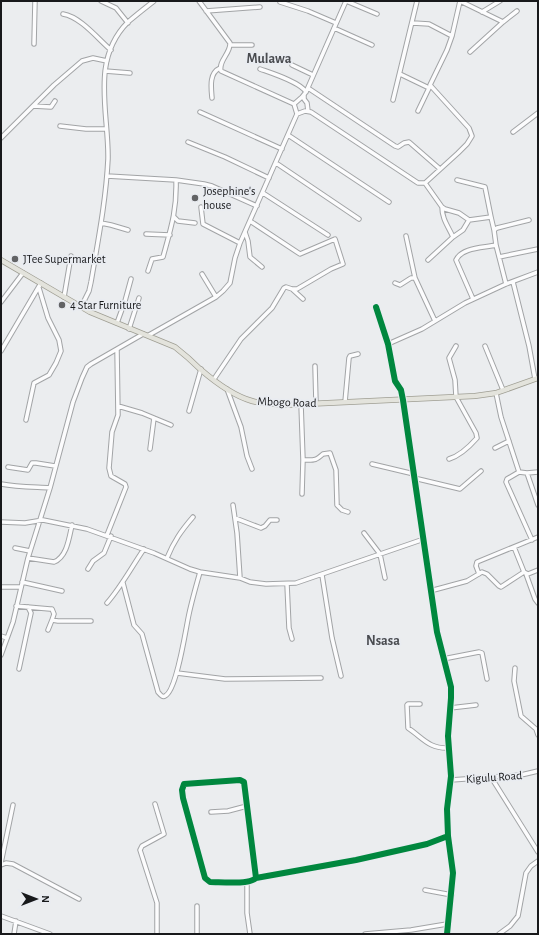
<svg xmlns="http://www.w3.org/2000/svg" width="539" height="935" font-family="'Alegreya Sans',sans-serif">
	<style>
		.lines { fill: none; stroke-linecap: round; stroke-linejoin: round }
		.minor-casing { stroke: #a2a4a6; stroke-width: 5.5 }
		.major-casing { stroke: #9f9e93; stroke-width: 6 }
		.minor { stroke: #fcfcfd; stroke-width: 3.5 }
		.major { stroke: #e3e3dc; stroke-width: 4.5 }
		.cycleway-casing { stroke: #e9ecf1; stroke-width: 8 }
		.cycleway { stroke: #00873e; stroke-width: 6 }
		.poi-dot { fill: #626365; stroke: #e9ecf1; stroke-width: 1.5 }
		.labels { text-anchor: middle; dominant-baseline: central; stroke-width: 3.5; stroke-linejoin: round; paint-order: stroke }
		.poi-label { font-size: 12px; fill: #18191b; stroke: #e9ecf1; text-anchor: start }
		.street-label { font-size: 12px; fill: #18191b; stroke: #e9ecf1 }
		.quarter-label { font-size: 14px; font-weight: bold; fill: #4a4c50; stroke: #e9ecf1 }
	</style>
	<rect width="100%" height="100%" fill="#ebedef"/>
	<g class="lines">
		<!-- minor casing -->
		<g class="minor-casing">
			<path id="minor" d="M101,1L116,8L128,23
				M199,1L230,43C231,53 218,61 221,71L294,104
				M346,1L377,14
				M460,1L503,22L517,11
				M280,2L308,11L336,23
				M206,11L260,7
				M482,12L500,1
				M63,14C81,17 98,39 111,50
				M413,23L429,24L452,36
				M334,28L372,45
				M34,44L35,1
				M230,45H252
				M470,52L503,22
				M292,65L313,75
				M260,69C271,73 300,82 306,92
				M105,71L130,73
				M400,74L429,88
				M308,88L395,146L398,147L404,143L409,142L440,169
				M304,95V99L307,103L308,111
				M212,98C211,87 209,73 220,68
				M393,100L417,1
				M33,106L51,107L55,101
				M418,111L430,86
				M200,112L282,149
				M297,114L305,111L311,112L418,183H425L458,153L467,144L472,136L469,128L430,85L447,50L452,36L460,1
				M60,126L86,129H106
				M513,132L538,113
				M288,135L389,202
				M1,138L54,85L82,61L93,58L107,61
				M188,142L225,157L269,178
				M276,163L359,219
				M107,176L176,180L204,184L212,186L257,206
				M457,180L485,187L491,217
				M425,183L442,207L445,209L459,213L469,220L491,217L494,230
				M263,193L328,235
				M201,207L203,224L240,243
				M442,207C442,219 448,226 453,237
				M174,217L178,221L195,223
				M101,223L111,225L128,230
				M245,232L248,241L250,257L262,267
				M146,234L170,235
				M406,236L415,278
				M499,257L538,249
				M428,260L453,237L463,230L469,220
				M148,271L152,259L163,257C171,228 177,210 176,180
				M202,274L216,297
				M513,282L529,346L535,379
				M395,283L400,285L411,278H415L435,321
				M506,284L496,245L494,230L497,228L529,220
				M292,289L303,299
				M64,297L71,256
				M473,299L456,260C462,247 484,248 496,245
				M1,302L23,273
				M81,307L89,291L91,282C98,241 106,200 108,159C109,113 90,60 128,22C136,15 145,8 154,1
				M376,307L388,344L395,381L401,390L403,400L437,632L451,687V698L448,736L451,776L447,809L448,836L453,873L447,934
				M117,323L125,301L131,279
				M129,329L139,298
				M149,335L216,297L223,291L230,283L235,258L240,243L297,114L294,104L302,97L306,92L346,1
				M388,344L422,329L465,303L506,284L538,272
				M485,346L503,390
				M1,351L41,283
				M315,366L316,403
				M214,379L241,339L272,308L284,288L286,287L292,289H297L331,269L343,264L335,239L300,254L250,221
				M227,389L241,427L247,456L252,469
				M496,393L501,417L519,472
				M345,402L349,358L350,356L358,354
				M301,404L303,460L302,494
				M118,406L142,413L171,425
				M189,411L201,369
				M26,420L34,383L49,375L56,363L61,351L59,340L48,318L39,288
				M495,448L509,441
				M150,449L154,418
				M449,459C459,456 470,446 477,438L476,433L456,397L455,380L449,358L456,346
				M303,460C315,460 315,461 323,454L330,453L336,470L337,505L342,510L348,512
				M372,464L414,474
				M8,467L28,470L32,463H36L55,466
				M527,473L538,505
				M414,478L460,489L481,471
				M1,484C17,487 34,487 50,488
				M233,505L237,533L240,578
				M235,518L261,528L265,526L270,520H277
				M1,522L25,523L43,520L87,529L154,553L190,569L200,572L240,578L250,582L266,584L296,583L424,539
				M364,533L380,554L385,578
				M107,535L126,487L125,484L111,476L109,468L112,432L118,415L117,349
				M532,540L506,482L507,479L519,472L527,473L538,472
				M514,547L524,572L528,574L538,570
				M15,548L30,551
				M28,558L54,562C67,557 69,538 72,525
				M167,558C174,541 181,531 193,517
				M88,569L93,561L104,553L111,536
				M479,574L476,566L477,562L538,537
				M526,574L535,599L538,603
				M322,575L332,638L341,676
				M22,582L62,591
				M123,583L134,625L142,634L158,692C160,694 162,698 165,696C177,691 186,627 189,614C192,600 196,586 200,572
				M287,584L289,628L292,639
				M1,587H21
				M430,591L467,581L482,572L487,574L499,586L501,587L524,572
				M107,603C121,587 131,568 144,549
				M16,606L50,609H52L54,614L52,620L58,621H91
				M48,630L52,620
				M1,636L7,638
				M1,655L13,622L28,558L50,488L73,402L82,378L87,367L91,364L143,334
				M443,659L479,652L482,653L487,679
				M515,668L514,681L521,716L536,729L538,735
				M19,669L31,613L28,607
				M177,673L225,679L321,678
				M420,704H408L407,705L408,728C423,738 429,749 449,748
				M450,708L476,705
				M491,777L538,852
				M451,780L521,775L538,771
				M155,804L164,834L142,846L140,850L157,903V934
				M211,812L228,811L247,806
				M1,863L13,805
				M1,865L6,863L13,864L79,899
				M256,878L244,782L240,780L184,784L182,790L183,798L205,878L210,882C221,882 249,885 256,878L356,860L427,844L448,836
				M247,882V913L250,934
				M425,890L452,895
				M1,916L50,934
				M14,934L16,921
				M197,934V906
				M365,934L411,930L447,924
				M499,934L510,926L518,916L526,873L531,866L538,861"/>
		</g>
		<!-- major casing -->
		<g class="major-casing">
			<path id="major" d="M1,260L90,312L175,347C184,354 192,361 200,369C215,382 234,396 252,401C263,404 275,404 286,405L475,396L496,393L538,378"/>
		</g>
		<!-- minor -->
		<use href="#minor" class="minor"/>
		<!-- major -->
		<use href="#major" class="major"/>
		<!-- cycleway casing -->
		<g class="cycleway-casing">
			<path id="cycleway" d="M376,307L388,344L395,381L401,390L403,400L437,632L451,687V698L448,736L451,776L447,809L448,836L453,873L447,934
				M256,878L244,782L240,780L184,784L182,790L183,798L205,878L210,882C221,882 249,885 256,878L356,860L427,844L448,836"/>
		</g>
		<!-- cycleway -->
		<use href="#cycleway" class="cycleway"/>
	</g>
	<!-- markers -->
	<g class="poi-dot">
		<circle cx="195" cy="198" r="4"/>
		<circle cx="15" cy="259" r="4"/>
		<circle cx="62" cy="305" r="4"/>
	</g>
	<g class="labels">
		<!-- poi labels -->
		<g class="poi-label">
			<text x="203" y="191">Josephine's<tspan x="203" dy="14">house</tspan></text>
			<text x="23" y="259">JTee Supermarket</text>
			<text x="70" y="305">4 Star Furniture</text>
		</g>
		<!-- street labels -->
		<g class="street-label">
			<text transform="translate(287 402) rotate(2)">Mbogo Road</text>
			<text transform="translate(494 777) rotate(-4)">Kigulu Road</text>
		</g>
		<!-- quarter labels -->
		<g class="quarter-label">
			<text x="269" y="59">Mulawa</text>
			<text x="383" y="641">Nsasa</text>
		</g>
	</g>
	<!-- border -->
	<rect width="539" height="935" fill="none" stroke="#18191b" stroke-width="4"/>
	<!-- north arrow -->
	<g transform="translate(36 899) rotate(90)" stroke="#e9ecf1" stroke-width="3" paint-order="stroke">
	<path d="M0-3L7 15L0 10L-7 15Z" fill="#18191b"/>
	<text y="-6" font-size="11" font-weight="bold" text-anchor="middle" fill="#18191b">N</text>
	</g>
</svg>
